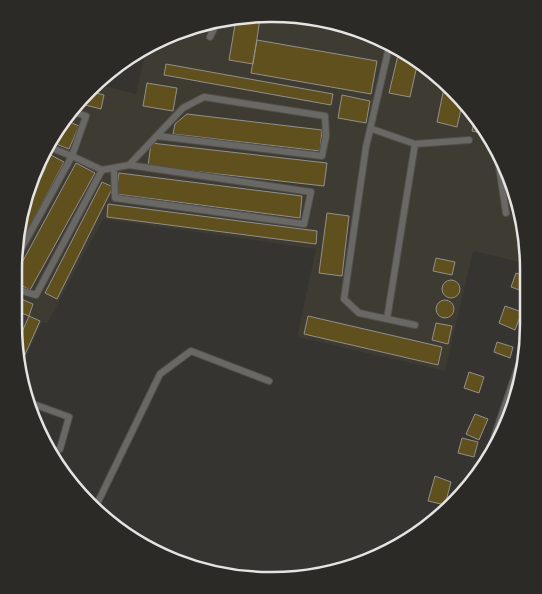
<svg xmlns="http://www.w3.org/2000/svg" width="542" height="594" font-family="Commissioner,sans-serif">
	<style>
		.built { fill: #3e3b32 }
		.building { fill: #60501e; stroke: #92908d }
		.lines { fill: none; stroke-linecap: round; stroke-linejoin: round }
		.service-casing { stroke: #51504d; stroke-width: 8 }
		.minor-casing { stroke: #51504d; stroke-width: 14 }
		.service { stroke: #696865; stroke-width: 6 }
		.minor { stroke: #696865; stroke-width: 12 }
		.rim { fill: none; stroke: #e5e4e2; stroke-width: 2.5 }
	</style>
	<rect width="100%" height="100%" fill="#353431"/>
	<!-- built -->
	<path class="built" d="M221,19H321L414,57L485,128L523,221L524,263L473,251L445,371L297,337L316,249L103,219L47,324L42,322L19,374V221L57,128L100,85L136,94L146,50Z"/>
	<!-- building -->
	<path class="building" d="M236,19H260L253,64L229,60Z
		M257,40L377,61L371,94L251,73Z
		M399,51L414,57L418,61L410,97L389,93Z
		M166,64L333,94L331,105L164,75Z
		M147,83L177,88L173,111L143,106Z
		M444,88L462,105L457,127L437,122Z
		M93,92L104,95L101,109L81,104Z
		M342,95L370,101L366,123L338,118Z
		M187,114L322,130L320,151L173,134L175,124Z
		M475,118L485,128L487,134L472,131Z
		M65,120L79,126L69,149L51,142L57,128Z
		M151,143L327,163L324,186L148,166Z
		M47,153L64,162L19,247V221L46,167L42,165Z
		M76,163L95,173L30,290L19,284V268Z
		M119,173L302,196L300,218L116,194Z
		M102,182L113,187L57,299L45,293Z
		M108,204L317,231L316,244L107,217Z
		M327,213L349,216L342,276L319,273Z
		M522,218L523,221V231L518,230Z
		M436,258L455,262L452,275L433,271Z
		M516,273L524,276L525,292L511,287Z
		M442 289a9 9 0 1 1 18 0a9 9 0 1 1-18 0Z
		M19,298L33,304L29,316L19,312Z
		M436 309a9 9 0 1 1 18 0a9 9 0 1 1-18 0Z
		M505,306L522,312L515,330L499,323Z
		M29,316L40,321L19,368V339Z
		M308,316L442,347L438,365L304,334Z
		M436,323L452,326L448,344L432,340Z
		M497,342L513,347L510,358L494,352Z
		M469,372L484,377L479,393L464,388Z
		M475,414L488,419L479,440L466,434Z
		M462,438L478,442L474,457L458,453Z
		M435,476L451,482L445,505L428,501Z
		M430,518L434,520L426,528Z"/>
	<g class="lines">
		<!-- service casing -->
		<g class="service-casing">
			<path id="service" d="M210,37L218,20
				M389,47L366,147L344,299L359,313L415,325
				M372,129L415,144L387,319
				M415,144L469,140
				M498,160L506,213
				M114,168L115,198L304,224L311,192L129,165
				M102,170L129,165L183,108L204,97L325,116L326,136L322,156L157,136
				M19,253L72,156L49,147
				M19,290L36,295L102,170L72,156L86,116L73,112
				M36,405L69,417L60,449L51,453
				M95,508L160,374L191,351L269,381"/>
		</g>
		<!-- minor casing -->
		<g class="minor-casing">
			<path id="minor" d="M492,453L526,353"/>
		</g>
		<!-- service -->
		<use href="#service" class="service"/>
		<!-- minor -->
		<use href="#minor" class="minor"/>
	</g>
	<!-- crop -->
	<path d="M0 0H542V594H0ZM270 22H272A248 248 0 0 1 520 270V324A248 248 0 0 1 272 572H270A248 248 0 0 1 22 324V270A248 248 0 0 1 270 22Z" fill="#2b2a27" fill-rule="evenodd"/>
	<path class="rim" d="M270 22H272A248 248 0 0 1 520 270V324A248 248 0 0 1 272 572H270A248 248 0 0 1 22 324V270A248 248 0 0 1 270 22Z"/>
</svg>
